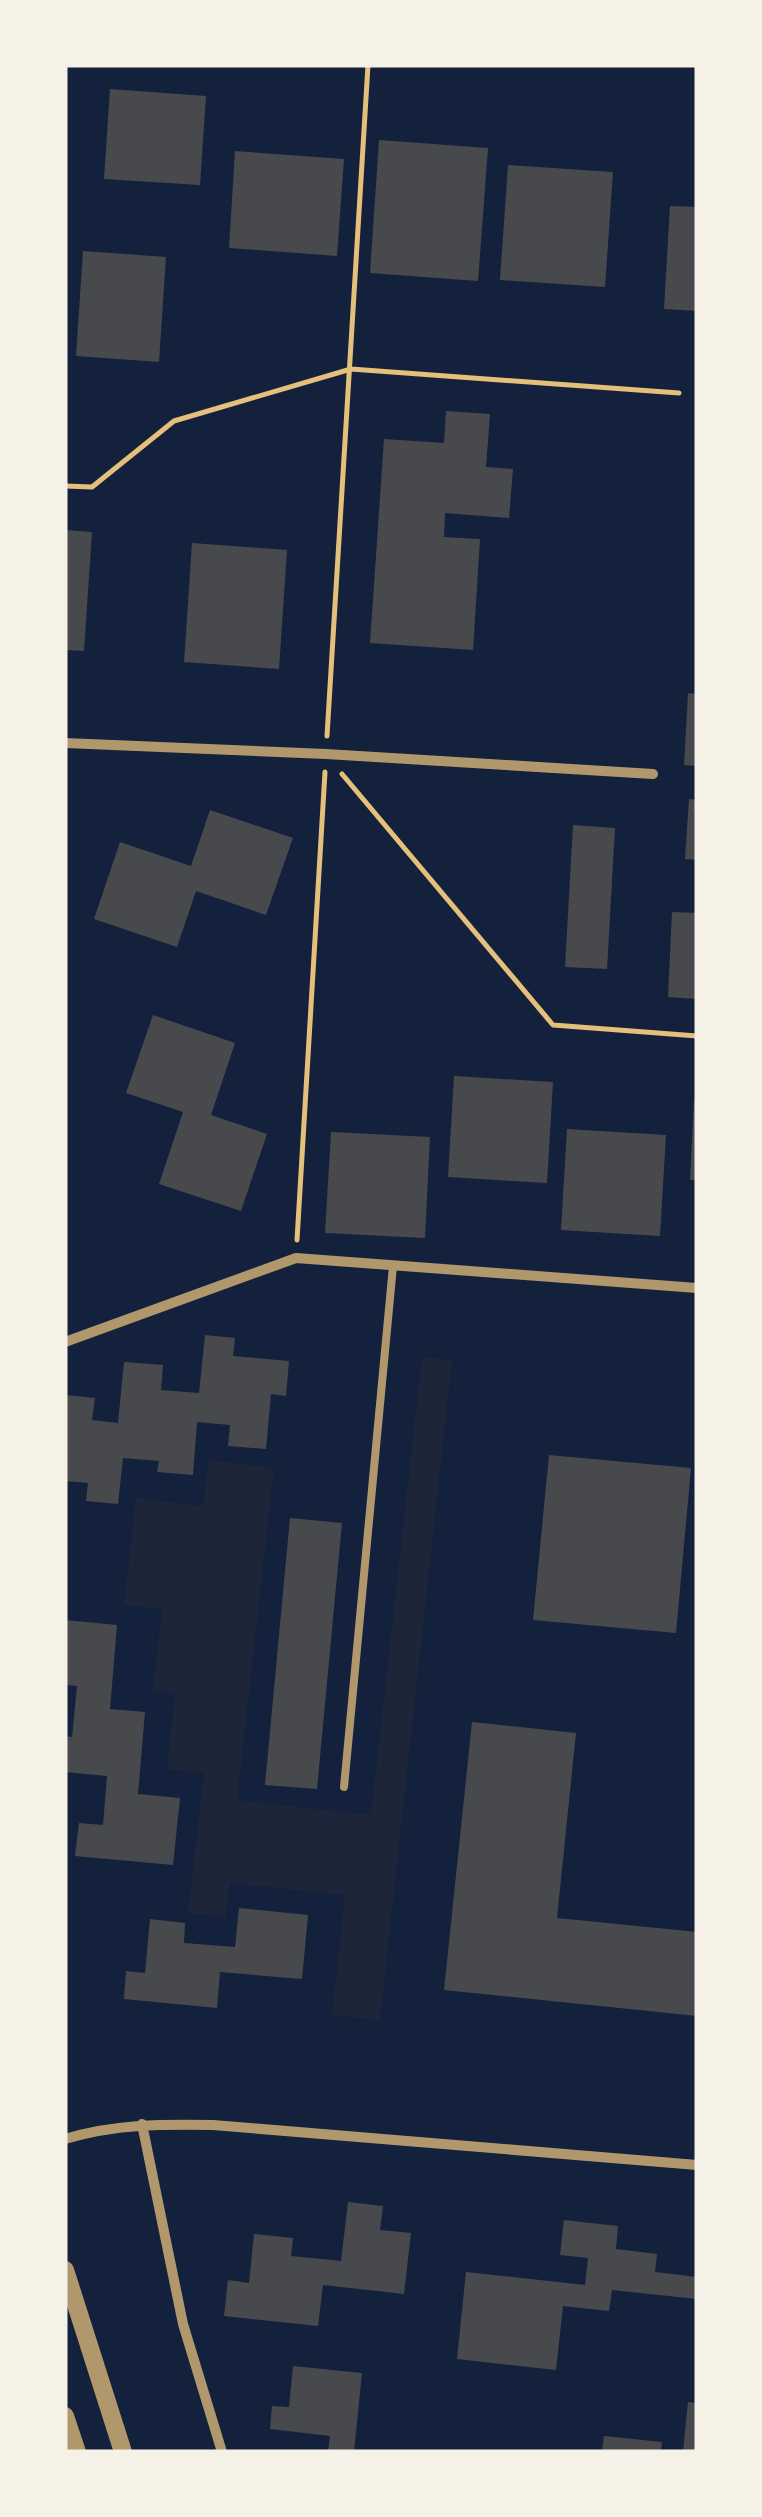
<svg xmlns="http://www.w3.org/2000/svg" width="762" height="2517" font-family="Quicksand,sans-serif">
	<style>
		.green { fill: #1d2539 }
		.building { fill: #48494c }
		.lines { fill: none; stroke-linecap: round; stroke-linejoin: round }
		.path { stroke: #e5c07b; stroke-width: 5 }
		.service { stroke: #b1986c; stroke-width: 8 }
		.minor { stroke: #b1986c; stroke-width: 10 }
		.tertiary { stroke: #b1986c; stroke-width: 18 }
	</style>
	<rect width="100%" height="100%" fill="#14213d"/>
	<!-- green -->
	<path class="green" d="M422,1357L452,1360L380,2020L332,2015L345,1895L230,1883L226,1917L188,1913L204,1774L167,1769L175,1694L153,1691L162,1609L124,1605L136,1498L203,1506L209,1460L274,1468L237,1800L371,1815Z"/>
	<!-- building -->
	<path class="building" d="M110,89L206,96L200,185L104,179Z
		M379,140L488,148L478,281L370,273Z
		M235,151L344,159L337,256L229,248Z
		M508,165L613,172L605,287L500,280Z
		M670,206L697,207V311L664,309Z
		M83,251L166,257L159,362L76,356Z
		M446,411L490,414L486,467L513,469L509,518L445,513L444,537L480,539L473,650L370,643L384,439L444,443Z
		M65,530L92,532L84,651L65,650Z
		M192,543L287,550L279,669L184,662Z
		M688,693L697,694V766L684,765Z
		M689,799L697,800V860L685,859Z
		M210,810L293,838L266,915L196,891L177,947L94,919L120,842L191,866Z
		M573,825L615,828L607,969L565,967Z
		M672,912L697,913V999L668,997Z
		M153,1015L235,1043L211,1115L267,1134L241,1211L159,1184L183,1112L126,1093Z
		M454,1076L553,1082L547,1183L448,1177Z
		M694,1100H697V1180H690Z
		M567,1129L666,1135L660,1236L561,1230Z
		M331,1132L430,1137L425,1238L325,1233Z
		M205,1335L235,1338L233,1356L289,1361L286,1396L271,1394L266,1449L228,1446L230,1425L197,1422L193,1475L157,1472L159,1461L123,1458L118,1504L86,1501L88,1483L65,1481V1395L95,1398L92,1420L118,1423L124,1362L163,1365L161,1390L199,1393Z
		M549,1455L691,1468L676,1633L533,1620Z
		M290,1518L342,1523L317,1789L265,1785Z
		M65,1620L117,1625L110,1709L145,1712L138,1794L180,1798L173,1865L75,1856L79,1823L103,1825L107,1776L65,1772V1736L72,1737L77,1686L65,1685Z
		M472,1722L576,1733L557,1918L697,1932V2016L444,1990Z
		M239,1908L308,1915L302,1979L220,1972L217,2008L124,1999L126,1971L145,1973L150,1919L185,1923L184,1943L235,1947Z
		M348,2202L383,2206L380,2230L411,2233L404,2294L323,2285L318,2326L224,2316L228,2280L249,2283L254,2234L293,2238L291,2256L341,2261Z
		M564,2220L618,2226L616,2249L657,2254L655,2272L697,2277V2299L612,2290L609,2311L563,2306L556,2370L457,2359L466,2272L585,2285L588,2258L560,2255Z
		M293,2366L362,2373L354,2452H328L330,2436L270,2429L272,2406L289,2407Z
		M688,2402L697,2403V2452H683Z
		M604,2436L662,2442L661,2452H602Z"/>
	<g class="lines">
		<!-- path -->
		<path class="path" d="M65,486L92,487L174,421L351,369L679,393
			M327,736L368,65
			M342,774L553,1025L697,1036
			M297,1240L325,772"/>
		<!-- service -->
		<path class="service" d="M344,1787L393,1266"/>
		<!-- minor -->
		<path class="minor" d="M65,743L326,754L653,774
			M65,1342L296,1258L697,1288
			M142,2124L183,2324L222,2452
			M65,2139C115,2124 162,2124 213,2125L697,2165"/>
		<!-- tertiary -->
		<path class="tertiary" d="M65,2270L123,2452
			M65,2416L77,2452"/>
	</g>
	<!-- border -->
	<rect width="762" height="2517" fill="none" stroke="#f6f1e7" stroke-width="135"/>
</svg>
